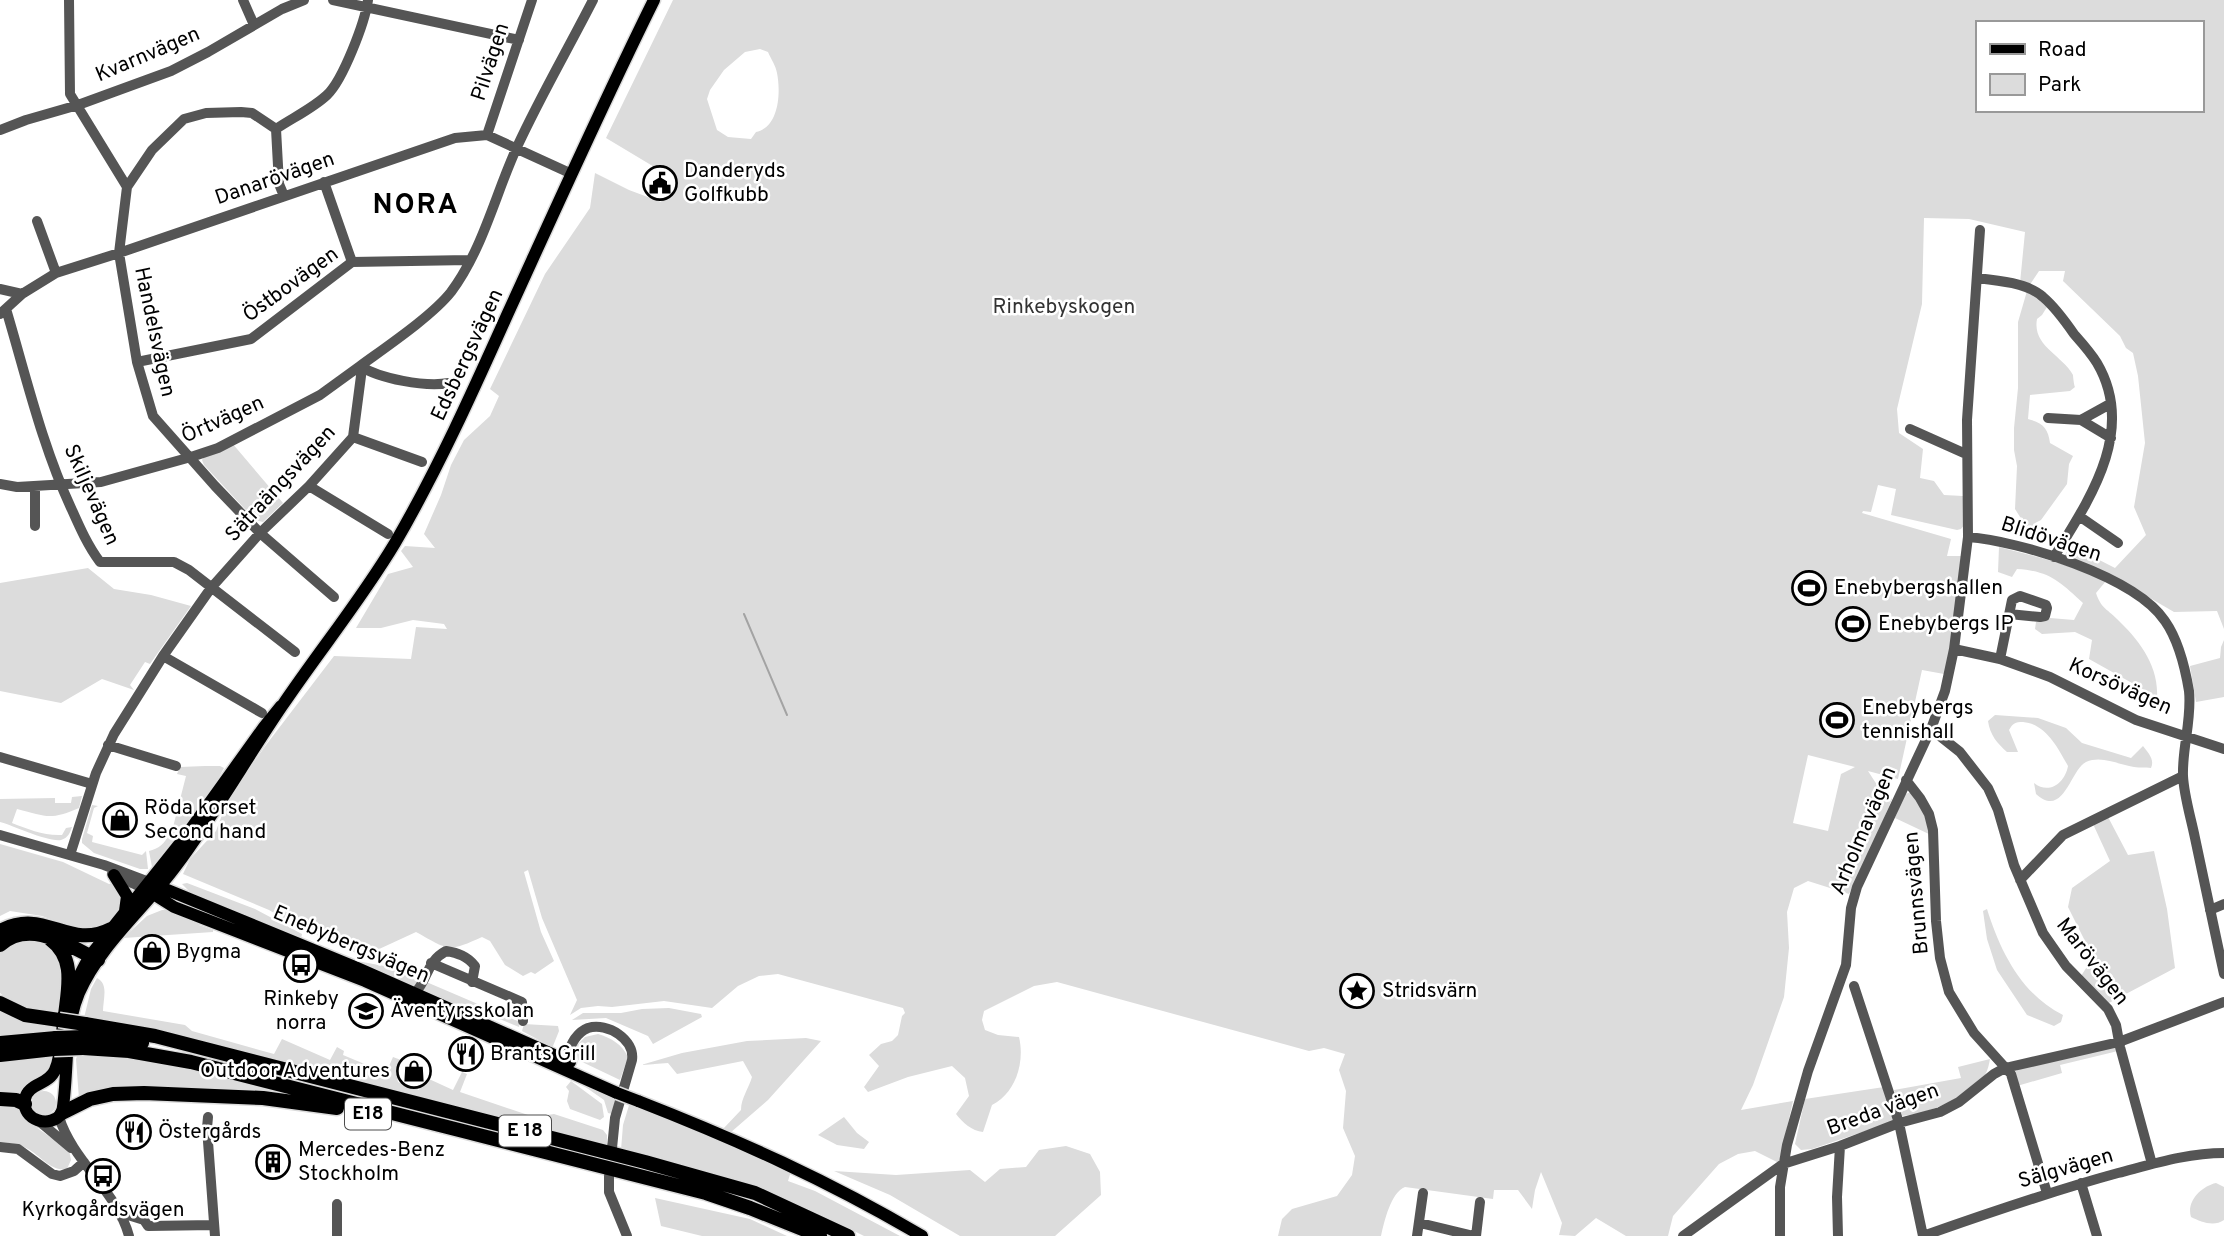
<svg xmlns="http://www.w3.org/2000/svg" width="2224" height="1236" font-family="Overpass,sans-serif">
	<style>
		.green { fill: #dcdcdc; fill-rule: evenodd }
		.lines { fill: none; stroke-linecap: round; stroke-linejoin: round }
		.stream { stroke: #a3a3a3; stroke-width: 2 }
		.major-casing { stroke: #dbdbdb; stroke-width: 15 }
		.highway-casing { stroke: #dbdbdb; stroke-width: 17 }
		.minor { stroke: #555; stroke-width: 10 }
		.major { stroke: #000; stroke-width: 12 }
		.highway { stroke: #000; stroke-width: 14 }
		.major-bridge-casing { stroke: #dbdbdb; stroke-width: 15; stroke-linecap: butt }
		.highway-bridge-casing { stroke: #dbdbdb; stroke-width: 17; stroke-linecap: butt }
		.major-bridge { stroke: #000; stroke-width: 12 }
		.highway-bridge { stroke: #000; stroke-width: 14 }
		.labels { text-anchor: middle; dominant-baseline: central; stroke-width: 5; stroke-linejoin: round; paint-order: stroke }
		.shield { fill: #fff; stroke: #4c4c4c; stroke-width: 2 }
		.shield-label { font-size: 19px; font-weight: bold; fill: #000 }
		.street-label { font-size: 21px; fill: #000; stroke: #fff }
		.poi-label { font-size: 21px; fill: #000; stroke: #fff; text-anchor: start }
		.park-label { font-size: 21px; fill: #333; stroke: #fff }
		.district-label { font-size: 28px; font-weight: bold; letter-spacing: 2px; fill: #000; stroke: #fff }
	</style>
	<rect width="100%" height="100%" fill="#fff"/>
	<!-- green -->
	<path class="green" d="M673,0H2224V629L2217,611L2174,612L2107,573L2065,555L2070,545L2115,568L2146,535L2134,507L2145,443L2138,376L2133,353L2126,348L2120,336L2063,281L2065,271H2039L2029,286L2020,283L2025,232L1969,219L1924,218L1922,304L1897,409L1899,433L1923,449L1920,478L1934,481L1944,495L1963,496L1964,525L1961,529L1957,530L1891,515L1896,489L1878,485L1871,512L1863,511L1862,513L1951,539L1947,556H1961L1950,652L1944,674L1922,670L1898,779L1868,771L1881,791L1892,799L1874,842L1849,894L1808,881L1794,888L1787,912L1789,948L1784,997L1753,1085L1741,1110L1793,1101L1779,1163L1755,1151L1738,1154L1719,1164L1673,1216L1668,1236H1626L1596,1218L1575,1236L1559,1235L1562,1223L1541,1172L1535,1190L1532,1209L1518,1190H1494L1493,1199L1405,1187C1391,1192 1384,1222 1381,1236H1278L1282,1219L1292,1209L1337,1196L1352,1175L1355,1156L1343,1128L1346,1091L1339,1070L1345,1054L1324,1048L1309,1051L1057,982L1034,986L984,1011L982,1020L985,1030L998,1035L1019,1037C1025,1062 1016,1093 992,1105L983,1132C972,1131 962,1122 956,1114L969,1096L965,1078L952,1066L908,1077L868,1092L864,1087L879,1066L869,1055L881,1044L892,1041L898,1035L902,1016L905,1013L903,1008L778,974L759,976L738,986L712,1008L664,1001L612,1007L598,1006L581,1008L570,1015L577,1000L542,918L528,870L524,872L541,932L554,961L535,974L531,972L523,976L505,965L490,941L482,937C447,953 449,950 416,932L377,950L358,954L293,924L269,910L183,874L190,859L216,831L228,799L266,745L334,656L411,659L416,627L447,629L444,624L413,620L381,628H356L388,574L413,567L401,551L405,546L435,548L424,534L441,495L451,465L464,440L490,416L499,396L490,389L545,274L590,208L595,173L629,190L661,202L671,177L606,138ZM1977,23H2201V110H1977ZM760,49L768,52C771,59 776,66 777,73C781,93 779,127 756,132L751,139L728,137L717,130L707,99L710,90L724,70L745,52ZM1808,755L1855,767L1841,774L1828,831L1793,823Z
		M2027,291L2038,296L2047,307L2042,315L2037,319C2032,346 2062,355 2073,375C2073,376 2074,386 2075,387L2070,391L2030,395L2028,419C2043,423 2048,428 2050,443L2073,456L2069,464L2067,484L2041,520L2035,523L2038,531L2035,540L2020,536L2022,520L2015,509L2017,466L2014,450V428L2018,388V322Z
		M232,443L283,503L263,522L255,520L204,465L202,460L204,457Z
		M1999,547C2035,556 2072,565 2106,581L2096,593C2101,608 2106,608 2117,619C2138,639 2159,665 2157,697L2089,659L2092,640L2075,632L2042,634L2035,629L2036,622L2050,618L2074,620L2083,603C2060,582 2050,571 2017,569L2012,577L1998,572Z
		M88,568L114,589L151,595L191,606L150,664L145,662L130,685L134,690L102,679L61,703L0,691V583Z
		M2224,640V697L2196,702L2190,666L2220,658L2221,647Z
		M1995,715L2038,718L2066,728L2082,743L2131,758L2143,746C2148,753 2155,759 2151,768C2145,767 2140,768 2134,767C2119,765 2102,755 2086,762C2070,770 2064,819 2036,794L2034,783C2049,795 2065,783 2068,766C2058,748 2046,724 2023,722C2015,722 2013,723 2009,730L2018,752H2007C1997,743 1990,735 1988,721Z
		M205,766H220L224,768L212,790L152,867L149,851C158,849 166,843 168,835L166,833L167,830L172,831L186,776L177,774L180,767Z
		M1908,793H1912L1923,808L1931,835L1895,818L1904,795Z
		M82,796L79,808C49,821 46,816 17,809L12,823C28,829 44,836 62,835L66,828L72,827C70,833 68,838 61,840C47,842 15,826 0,822V799L55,798V803H71L72,797Z
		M92,805L98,806L94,808L87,833L93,836L92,842L142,855L146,851L148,869H140L94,853L82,843V839Z
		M2108,817L2128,855L2154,851L2167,909L2175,968L2107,1004L2081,976L2090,962L2091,953L2068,907L2072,888L2110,861L2093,824Z
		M0,844L63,862L109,884L114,883L121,889L122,909L110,924L84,932L42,916L10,911L0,916Z
		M187,883L255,909L302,934L301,939L191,893L182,884Z
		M1987,909C2000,951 2022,995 2063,1015L2061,1022L2054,1026L2027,1015L1997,970L1987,939L1983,911Z
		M162,910H170L199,919V925L213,930V932L123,938L147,916Z
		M22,940C73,939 63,981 58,1016L22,1010L0,993V952L8,945Z
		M352,960L384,966L403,972L520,1022L519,1027L502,1020L484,1017Z
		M97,978C109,984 103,999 103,1011L185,1025L192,1031L274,1054L282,1039L330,1060L337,1047L344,1051L343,1055L386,1073L393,1057L401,1060L396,1073L398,1082L419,1090L421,1082L425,1084L429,1079L453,1090L462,1072L467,1074L460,1092L534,1117L554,1114L603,1130L607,1135V1146L141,1026L84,1018L91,989Z
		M0,1007L57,1026L56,1033H34L0,1038Z
		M669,1008L701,1014L702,1017L653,1044L648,1036L606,1018L572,1020L583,1013H621L642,1009Z
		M524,1024L558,1026L559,1031L553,1046H550L522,1031Z
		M598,1034C611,1038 622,1044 628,1057L620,1080L578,1060L575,1047L585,1037Z
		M806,1038L821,1041L768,1100L730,1133L723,1129L741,1110C741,1098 749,1088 752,1077L743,1061L677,1074L668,1063L641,1065L682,1053L747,1041Z
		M2114,1047L2118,1051L2060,1065L2062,1073L2017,1086L2015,1072L2023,1066Z
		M78,1054L153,1061L305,1097L79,1099L76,1059Z
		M45,1056L54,1057C48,1080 34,1076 19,1094L0,1093V1061Z
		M1990,1059C1989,1064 1988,1070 1985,1075C1972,1096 1925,1115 1901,1116L1894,1090L1961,1078L1958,1067Z
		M574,1079L616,1096L612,1114L608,1113L604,1100Z
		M571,1081L602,1104L604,1117L600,1120L570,1109L567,1101L569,1091L566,1087Z
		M1884,1087L1894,1117L1892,1122L1812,1149L1801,1150L1795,1144L1805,1099Z
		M32 1103a12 12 0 1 1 24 0a12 12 0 1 1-24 0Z
		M630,1102L791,1171L788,1181L815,1191L900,1236H864L820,1214L767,1191L621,1150L623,1125Z
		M0,1104L16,1107L30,1123L69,1150L71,1160L67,1169C51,1172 41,1156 28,1149C19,1144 10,1143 0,1142Z
		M844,1117L857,1133L869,1142L864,1149L837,1145L818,1135Z
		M1066,1146L1090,1154L1100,1172L1101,1195L1055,1236H960L890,1195L834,1171L896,1175L970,1170L985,1182L1000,1169L1026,1167L1039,1150Z
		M2216,1183L2224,1187V1220C2214,1227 2201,1222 2191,1217C2186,1201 2202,1186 2216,1183Z
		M655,1198L750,1219L787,1236H702L661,1226Z"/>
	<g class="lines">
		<!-- stream -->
		<path class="stream" d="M744,614L787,715"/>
		<!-- major casing -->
		<g class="major-casing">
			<path id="major" d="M281,706L264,727L185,837L90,956C79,975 69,995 64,1016C61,1034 62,1054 55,1070C49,1085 28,1083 25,1099C21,1121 51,1129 62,1113C69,1074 63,1031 79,993C100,945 145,908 176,866C214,815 246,759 282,706C319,651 361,600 395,543C438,469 473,391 508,313C556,208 603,103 654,0
				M114,875L127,896L125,911
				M153,884L355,967L570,1062
				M147,890L174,907L365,981L617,1093
				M638,1101C738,1140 829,1181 922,1236"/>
		</g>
		<!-- highway casing -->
		<g class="highway-casing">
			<path id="highway" d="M0,931C45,907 68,951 111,929
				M50,939C76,958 68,988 65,1015
				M0,945C30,918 69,946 98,960
				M0,1003L25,1015L59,1020
				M85,1024L155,1036L645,1162L755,1193L848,1236
				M84,1037L142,1043
				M0,1043L56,1038
				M83,1048L129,1051L191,1062L463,1131L706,1193L750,1208L820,1236
				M0,1055L54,1049
				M0,1099L16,1100L25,1104
				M62,1113L90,1099L113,1094L144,1093L263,1098L337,1108"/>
		</g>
		<!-- minor -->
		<path class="minor" d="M69,0L70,94L127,187
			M243,0L254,25
			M333,0L519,40
			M276,129L252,113L241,112L206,113L184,119L152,150L127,187L119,253L137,362L153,416L215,486L260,533L334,597
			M0,130L26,120L78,105L171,71L208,52L282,9L304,0
			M487,135L532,0
			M324,182L352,262
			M284,196L279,184L276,129C292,118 312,109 327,95C343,80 365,22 368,0
			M37,221L56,273
			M1977,278C1996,280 2028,283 2043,297C2055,307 2065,321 2074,334C2082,343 2091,353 2097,363C2137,431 2089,500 2054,557
			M0,289L22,294
			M6,309C26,376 42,446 72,510C80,528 88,546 100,562H174L189,570L295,652
			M0,314L22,294L56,273L119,253L455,138L487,135L572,174
			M137,362L251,339L352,262L469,260
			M2048,418L2081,420L2110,404
			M2081,420L2111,438
			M1910,429L1966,454
			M353,437L422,462
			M0,484L17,487L101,482L191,457L218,448L320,395L360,366C380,379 425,387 449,383
			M309,486L388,534
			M2079,516L2118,543
			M35,526V486
			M1968,537C2019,541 2135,576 2165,621C2179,641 2185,667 2189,691C2192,720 2182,747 2183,776C2184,796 2191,818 2195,838C2205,884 2214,929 2224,974
			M1954,649L2000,659L2050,677L2136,720L2224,749
			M163,656L262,713
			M2000,659L2012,600L2020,596L2046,605L2047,608L2045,616L2040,617L2009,614
			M1931,729L1960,752L1988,788L1998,810L2014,865L2043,933L2066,966L2108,1009L2116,1025L2120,1047L2152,1164
			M108,745L176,766
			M0,757L92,784
			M1906,780L1920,798L1929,814L1933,830L1936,921L1940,958L1949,992L1974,1033L2011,1074L2047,1193
			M0,835L104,865L149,882
			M70,855L96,773L114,734L163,656L211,588L260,533L309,486L353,437L361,376L360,366C386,347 432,316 451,292C483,249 495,195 517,147C540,97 568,49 593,0
			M112,874L143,888
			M2020,880L2063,835L2183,776
			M2210,910L2224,904
			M431,963L522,1002L523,1021
			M1854,986L1899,1123L1923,1236
			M415,993C429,978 426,962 446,951C458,953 467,956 475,966L472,982
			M566,1060C569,1048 575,1033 588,1028C608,1022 635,1040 632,1060L615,1118L612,1148
			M59,1117C73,1162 117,1191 129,1236
			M208,1117L207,1128L215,1236
			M40,1122L71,1148
			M0,1147L18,1149L52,1174L60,1176L74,1171L84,1162
			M609,1176V1192L627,1236
			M2081,1183L2097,1236
			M337,1204V1236
			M122,1218L128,1215L144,1220L148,1226L214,1225
			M1420,1223L1474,1236
			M1417,1236L1423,1193
			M1476,1236L1480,1202
			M1683,1236L1783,1164L1840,1146L1899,1123L1940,1112L1959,1102L1994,1074L2005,1068L2119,1042L2224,1002
			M1780,1236V1187L1787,1145L1808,1071L1846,965L1851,908L1857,887L1931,729L1945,691L1954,649L1968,537L1967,420L1980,230
			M1838,1236L1837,1197L1840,1146
			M1923,1236C1988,1213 2052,1191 2118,1173C2153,1164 2188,1153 2224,1153"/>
		<!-- major -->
		<use href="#major" class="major"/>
		<!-- highway -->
		<use href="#highway" class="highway"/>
		<!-- major-bridge casing -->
		<g class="major-bridge-casing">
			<path id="major-bridge" d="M617,1093L638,1101"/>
		</g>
		<!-- highway-bridge casing -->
		<g class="highway-bridge-casing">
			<path id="highway-bridge" d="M59,1020L85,1024
				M56,1038L84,1037
				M54,1049L83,1048"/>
		</g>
		<!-- major-bridge -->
		<use href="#major-bridge" class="major-bridge"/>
		<!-- highway-bridge -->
		<use href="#highway-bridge" class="highway-bridge"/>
	</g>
	<!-- icons -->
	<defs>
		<g id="civic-ring" transform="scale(1.75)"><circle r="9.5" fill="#fff" stroke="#000" stroke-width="1.5"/><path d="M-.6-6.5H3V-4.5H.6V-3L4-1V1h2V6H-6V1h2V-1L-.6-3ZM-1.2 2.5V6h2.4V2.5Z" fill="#000"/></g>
		<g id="stadium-ring" transform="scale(1.75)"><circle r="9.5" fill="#fff" stroke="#000" stroke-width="1.5"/><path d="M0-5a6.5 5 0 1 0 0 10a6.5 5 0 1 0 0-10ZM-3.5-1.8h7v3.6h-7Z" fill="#000"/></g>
		<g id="shop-ring" transform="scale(1.75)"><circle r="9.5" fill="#fff" stroke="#000" stroke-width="1.5"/><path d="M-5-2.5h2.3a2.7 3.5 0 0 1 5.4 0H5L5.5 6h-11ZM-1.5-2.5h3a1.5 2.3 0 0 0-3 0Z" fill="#000"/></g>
		<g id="bus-ring" transform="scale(1.75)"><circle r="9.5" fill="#fff" stroke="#000" stroke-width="1.5"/><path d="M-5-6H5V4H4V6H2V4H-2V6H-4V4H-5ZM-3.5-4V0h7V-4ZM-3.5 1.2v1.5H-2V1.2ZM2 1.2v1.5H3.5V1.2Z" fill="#000"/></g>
		<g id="sight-ring" transform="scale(1.75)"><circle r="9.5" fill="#fff" stroke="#000" stroke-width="1.5"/><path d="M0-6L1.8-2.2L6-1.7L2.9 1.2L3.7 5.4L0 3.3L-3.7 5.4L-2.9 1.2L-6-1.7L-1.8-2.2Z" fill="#000"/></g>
		<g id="school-ring" transform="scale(1.75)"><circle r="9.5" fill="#fff" stroke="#000" stroke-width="1.5"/><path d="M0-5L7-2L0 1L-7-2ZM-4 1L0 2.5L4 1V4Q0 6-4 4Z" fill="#000"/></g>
		<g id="restaurant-ring" transform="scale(1.75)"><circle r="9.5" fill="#fff" stroke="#000" stroke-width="1.5"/><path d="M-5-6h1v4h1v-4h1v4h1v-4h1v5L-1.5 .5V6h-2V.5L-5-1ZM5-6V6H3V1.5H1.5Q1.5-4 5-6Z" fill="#000"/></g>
		<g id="building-ring" transform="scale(1.75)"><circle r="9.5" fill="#fff" stroke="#000" stroke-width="1.5"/><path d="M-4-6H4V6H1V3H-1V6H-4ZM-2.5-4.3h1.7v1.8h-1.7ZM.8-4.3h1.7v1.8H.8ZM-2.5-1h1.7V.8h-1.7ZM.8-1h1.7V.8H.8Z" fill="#000"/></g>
	</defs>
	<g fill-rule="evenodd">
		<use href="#civic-ring" x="660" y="183"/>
		<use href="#stadium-ring" x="1809" y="588"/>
		<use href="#stadium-ring" x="1853" y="624"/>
		<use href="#stadium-ring" x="1837" y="720"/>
		<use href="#shop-ring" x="120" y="820"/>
		<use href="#shop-ring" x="152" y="952"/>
		<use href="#bus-ring" x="301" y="965"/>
		<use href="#sight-ring" x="1357" y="991"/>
		<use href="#school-ring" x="366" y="1011"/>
		<use href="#restaurant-ring" x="466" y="1054"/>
		<use href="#shop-ring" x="414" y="1071"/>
		<use href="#restaurant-ring" x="134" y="1132"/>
		<use href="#building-ring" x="273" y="1162"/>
		<use href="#bus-ring" x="103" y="1176"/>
	</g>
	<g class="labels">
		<!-- shield labels -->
		<g class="shield">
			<rect x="345" y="1098.5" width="46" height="31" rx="5"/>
			<rect x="499" y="1115.5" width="52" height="31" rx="5"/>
		</g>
		<g class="shield-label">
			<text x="368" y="1114">E18</text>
			<text x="525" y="1131">E 18</text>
		</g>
		<!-- street labels -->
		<g class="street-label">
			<text transform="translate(148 55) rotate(-23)">Kvarnvägen</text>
			<text transform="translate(491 62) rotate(-72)">Pilvägen</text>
			<text transform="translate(275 179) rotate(-19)">Danarövägen</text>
			<text transform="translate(291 285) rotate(-36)">Östbovägen</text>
			<text transform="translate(154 332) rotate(78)">Handelsvägen</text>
			<text transform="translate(468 355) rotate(-65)">Edsbergsvägen</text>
			<text transform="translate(223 420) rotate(-24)">Örtvägen</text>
			<text transform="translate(281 484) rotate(-47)">Sätraängsvägen</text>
			<text transform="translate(91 495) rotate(66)">Skiljevägen</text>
			<text transform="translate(2051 540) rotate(18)">Blidövägen</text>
			<text transform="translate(2120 687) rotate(24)">Korsövägen</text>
			<text transform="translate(1864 831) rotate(-67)">Arholmavägen</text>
			<text transform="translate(1917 893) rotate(-95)">Brunnsvägen</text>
			<text transform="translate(351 945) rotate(23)">Enebybergsvägen</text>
			<text transform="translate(2092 962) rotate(52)">Marövägen</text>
			<text transform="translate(1883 1110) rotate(-20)">Breda vägen</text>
			<text transform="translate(2066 1169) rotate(-16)">Sälgvägen</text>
		</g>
		<!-- poi labels -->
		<g class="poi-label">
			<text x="684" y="171">Danderyds<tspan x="684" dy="24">Golfkubb</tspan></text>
			<text x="1834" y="588">Enebybergshallen</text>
			<text x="1878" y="624">Enebybergs IP</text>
			<text x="1862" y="708">Enebybergs<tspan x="1862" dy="24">tennishall</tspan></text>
			<text x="144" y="808">Röda korset<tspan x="144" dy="24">Second hand</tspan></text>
			<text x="176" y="952">Bygma</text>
			<text x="1382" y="991">Stridsvärn</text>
			<text x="301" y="999" text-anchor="middle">Rinkeby<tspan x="301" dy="24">norra</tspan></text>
			<text x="390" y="1011">Äventyrsskolan</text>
			<text x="490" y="1054">Brants Grill</text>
			<text x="390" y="1071" text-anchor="end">Outdoor Adventures</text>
			<text x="158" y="1132">Östergårds</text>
			<text x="298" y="1150">Mercedes-Benz<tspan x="298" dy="24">Stockholm</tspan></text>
			<text x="103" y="1210" text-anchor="middle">Kyrkogårdsvägen</text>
		</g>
		<!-- park labels -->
		<g class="park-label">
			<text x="1064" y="307">Rinkebyskogen</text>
		</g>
		<!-- district labels -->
		<g class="district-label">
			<text x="416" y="206">NORA</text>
		</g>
	</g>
	<!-- legend -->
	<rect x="1976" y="21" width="228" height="91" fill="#ffffff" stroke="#999999" stroke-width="2"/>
	<rect x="1990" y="44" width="35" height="10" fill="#000000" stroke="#999999" stroke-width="2"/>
	<text x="2038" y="56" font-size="21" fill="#000000">Road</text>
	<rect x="1990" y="74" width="35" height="21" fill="#dcdcdc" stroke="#999999" stroke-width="2"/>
	<text x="2038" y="91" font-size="21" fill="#000000">Park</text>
</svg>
